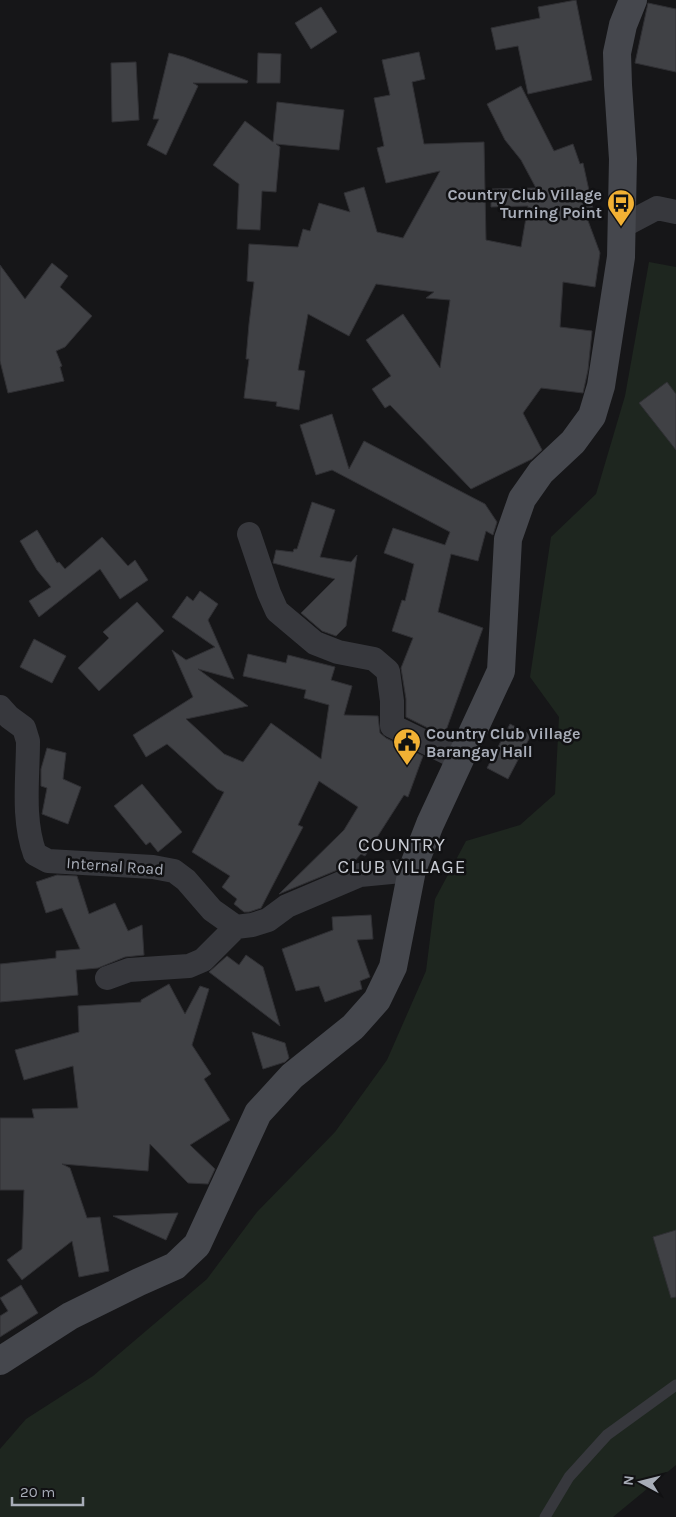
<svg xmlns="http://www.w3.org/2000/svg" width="676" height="1517" font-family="Karla,sans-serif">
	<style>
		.green { fill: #1e261f }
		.building { fill: #404145; stroke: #303034 }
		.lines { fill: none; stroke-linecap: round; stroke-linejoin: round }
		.lane { stroke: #37383d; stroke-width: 11 }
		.street { stroke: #37383d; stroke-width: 24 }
		.secondary { stroke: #45474d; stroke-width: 28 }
		.labels { text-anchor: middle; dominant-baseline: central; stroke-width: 5; stroke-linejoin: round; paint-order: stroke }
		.poi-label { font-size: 16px; font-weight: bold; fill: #a8adb8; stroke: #111113; text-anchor: end }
		.street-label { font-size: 16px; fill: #a8adb8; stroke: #111113 }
		.quarter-label { font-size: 19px; letter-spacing: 1px; fill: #c9ccd4; stroke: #111113 }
	</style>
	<rect width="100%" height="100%" fill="#161618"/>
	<!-- green -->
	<path class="green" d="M649,262L676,267V1465L613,1517H0V1449L26,1419L93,1376L207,1279L257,1212L335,1132L387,1060L426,971L435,899L466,841L520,825L555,794L559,717L530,677L551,537L596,494L625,396Z"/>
	<!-- building -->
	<path class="building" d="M576,0L592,80L528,94L518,46L496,50L491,28L540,18L538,7Z
		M648,3L676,9V72L635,63Z
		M321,7L337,32L311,49L295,23Z
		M419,52L425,79L412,82L424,144L484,142L486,240L521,247L528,206L491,207V189L536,188L521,160L505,140L487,104L521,86L554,151L573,144L580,164L583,163L595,218H587L600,253L595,287L563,282L560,327L592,331L588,370L583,393L541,388L523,413L542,450L532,459L471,489L390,405L385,408L372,389L391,376L366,340L403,314L440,368L450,300L426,298L434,292L376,284L349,336L308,314L298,370L305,371L299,410L276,406L277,402L244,398L249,359H246L249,324L254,282L247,281L249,244L298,247L303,229L310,231L319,203L350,212L344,193L364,187L377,232L403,238L440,171L386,183L377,148L384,146L374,98L390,95L382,60Z
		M169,53L184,57L248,81L247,83H193L198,86L166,155L147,145L159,119H153Z
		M258,53L281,54L280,83H257Z
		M136,62L139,120L112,122L111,63Z
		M277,102L344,110L339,150L276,144L280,147L276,192L262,191L260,230L237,229L239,184L213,165L245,121L273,142Z
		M52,263L68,276L60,287L92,316L65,347L56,351L62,366L60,367L64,381L8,393L0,361V265L25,299Z
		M667,382L676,394V450L639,403Z
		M332,414L349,469L364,441L485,504L497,522L493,535L486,531L478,561L451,554L438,612L483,628L444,736L406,717V699L401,668L413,638L392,631L402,600L405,601L414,564L384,553L393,528L445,545L450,532L332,470L316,475L300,425Z
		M312,502L335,510L320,557L351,562L357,555L346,626L336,636L322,631L301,613L335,579L273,563L276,550L293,552L294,549H297Z
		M37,530L57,563L59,562L65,569L102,537L128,566L135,560L148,580L120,599L100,569L39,617L29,601L51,587L37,570L20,541Z
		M200,591L218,604L208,620L234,679L198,669L248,706L186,719L224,754L243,762L271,723L321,759L329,705L304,698L306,690L243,676L248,654L286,663L288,655L335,667L331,680L352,686L344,715L378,716L380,733L386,738L423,756L408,797L404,795L365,856L361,854L352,864L279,894L344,830L358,807L319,781L298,825L303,827L261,908L249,912H244L234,904L237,899L222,887L230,876L192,852L224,792L217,789L167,744L146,757L133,735L193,697L172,650L186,660L215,647L172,617L187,596L193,601Z
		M137,602L164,631L99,691L78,668L109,638L103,632Z
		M34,639L66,656L52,683L20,667Z
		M510,724L531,735L508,779L487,768Z
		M47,748L66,753L63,779L81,787L68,824L42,814L47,788L41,786V769Z
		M142,784L182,832L158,852L150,842L146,845L114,806Z
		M57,875L77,876L89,914L115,903L128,931L142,925L144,955L125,957L98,968L76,970L78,995L0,1002V964L56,958V951L80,949L62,908L46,913L36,882Z
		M371,915L373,939L357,940L370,977L360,981L362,989L325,1002L319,986L296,991L282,949L333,930L332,917Z
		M246,955L263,967L280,1026L209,972L227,956L239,965Z
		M169,984L185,1014L200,986L209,989L192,1045L211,1074L204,1079L230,1120L190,1145L215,1169L208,1184L188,1183L150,1144L148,1171L62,1164L70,1168L87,1218L100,1217L109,1271L79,1277L72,1241L22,1280L7,1260L22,1249L24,1190H0V1118H34L32,1109L78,1108L73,1066L24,1080L15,1050L79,1032L78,1006L141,1002V1000Z
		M252,1032L285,1043L289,1058L285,1062L263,1069Z
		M178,1213L166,1240L113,1216Z
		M676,1230V1297L671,1298L653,1237Z
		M21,1285L38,1313L0,1337V1316L8,1311L0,1298Z"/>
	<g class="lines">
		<!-- lane -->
		<path class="lane" d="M545,1517L569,1477L607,1435L676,1385"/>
		<!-- street -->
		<path class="street" d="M621,227L657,208L676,212
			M249,534L269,593L277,611L315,643L338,652L374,659L388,671L392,701V726L460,759
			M0,707L9,717L24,728L28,741C28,778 22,819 35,854L48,861L153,867L174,871L186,880L212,910L236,927L252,925L268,920L287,906L360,875L412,870
			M107,978L129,970L189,966L203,960L236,927"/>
		<!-- secondary -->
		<path class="secondary" d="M0,1361L70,1316L139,1282L175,1266L197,1245L258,1113L292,1076L353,1027L377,1000L393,967L412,870L430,824L501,671L508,539L522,499L541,472L573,442L592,416L601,386L621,257L623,159L618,85L617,53L623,25L633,0"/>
	</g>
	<!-- icons -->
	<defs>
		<g id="bus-pin" transform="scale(1.4375)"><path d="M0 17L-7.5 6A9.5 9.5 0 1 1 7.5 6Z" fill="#f2b134" stroke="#111113"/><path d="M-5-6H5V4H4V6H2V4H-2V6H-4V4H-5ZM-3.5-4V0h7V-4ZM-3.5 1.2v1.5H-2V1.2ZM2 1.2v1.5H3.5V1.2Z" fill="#111"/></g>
		<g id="civic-pin" transform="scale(1.4375)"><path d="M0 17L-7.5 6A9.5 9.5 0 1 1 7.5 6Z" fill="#f2b134" stroke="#111113"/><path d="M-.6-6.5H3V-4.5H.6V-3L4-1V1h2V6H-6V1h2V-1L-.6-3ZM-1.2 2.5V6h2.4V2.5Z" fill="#111"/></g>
	</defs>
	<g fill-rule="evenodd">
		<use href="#bus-pin" x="621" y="203"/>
		<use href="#civic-pin" x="407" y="742"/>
	</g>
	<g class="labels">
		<!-- poi labels -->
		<g class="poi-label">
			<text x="602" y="194">Country Club Village<tspan x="602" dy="18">Turning Point</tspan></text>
			<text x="426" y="733" text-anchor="start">Country Club Village<tspan x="426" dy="18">Barangay Hall</tspan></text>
		</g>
		<!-- street labels -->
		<g class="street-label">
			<text transform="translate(115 866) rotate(4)">Internal Road</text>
		</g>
		<!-- quarter labels -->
		<g class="quarter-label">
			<text x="402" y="845">COUNTRY<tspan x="402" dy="22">CLUB VILLAGE</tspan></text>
		</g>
	</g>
	<!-- north arrow -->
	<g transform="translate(641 1482) rotate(277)" stroke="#111113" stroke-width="4" paint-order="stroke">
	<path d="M0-4L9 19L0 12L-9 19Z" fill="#a8adb8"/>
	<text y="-8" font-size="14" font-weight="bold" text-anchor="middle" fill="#a8adb8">N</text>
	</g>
	<!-- scale -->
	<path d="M12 1497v8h71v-8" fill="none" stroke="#a8adb8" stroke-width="2.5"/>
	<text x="20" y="1497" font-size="15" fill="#a8adb8" stroke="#111113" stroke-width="4" paint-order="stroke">20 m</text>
</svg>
